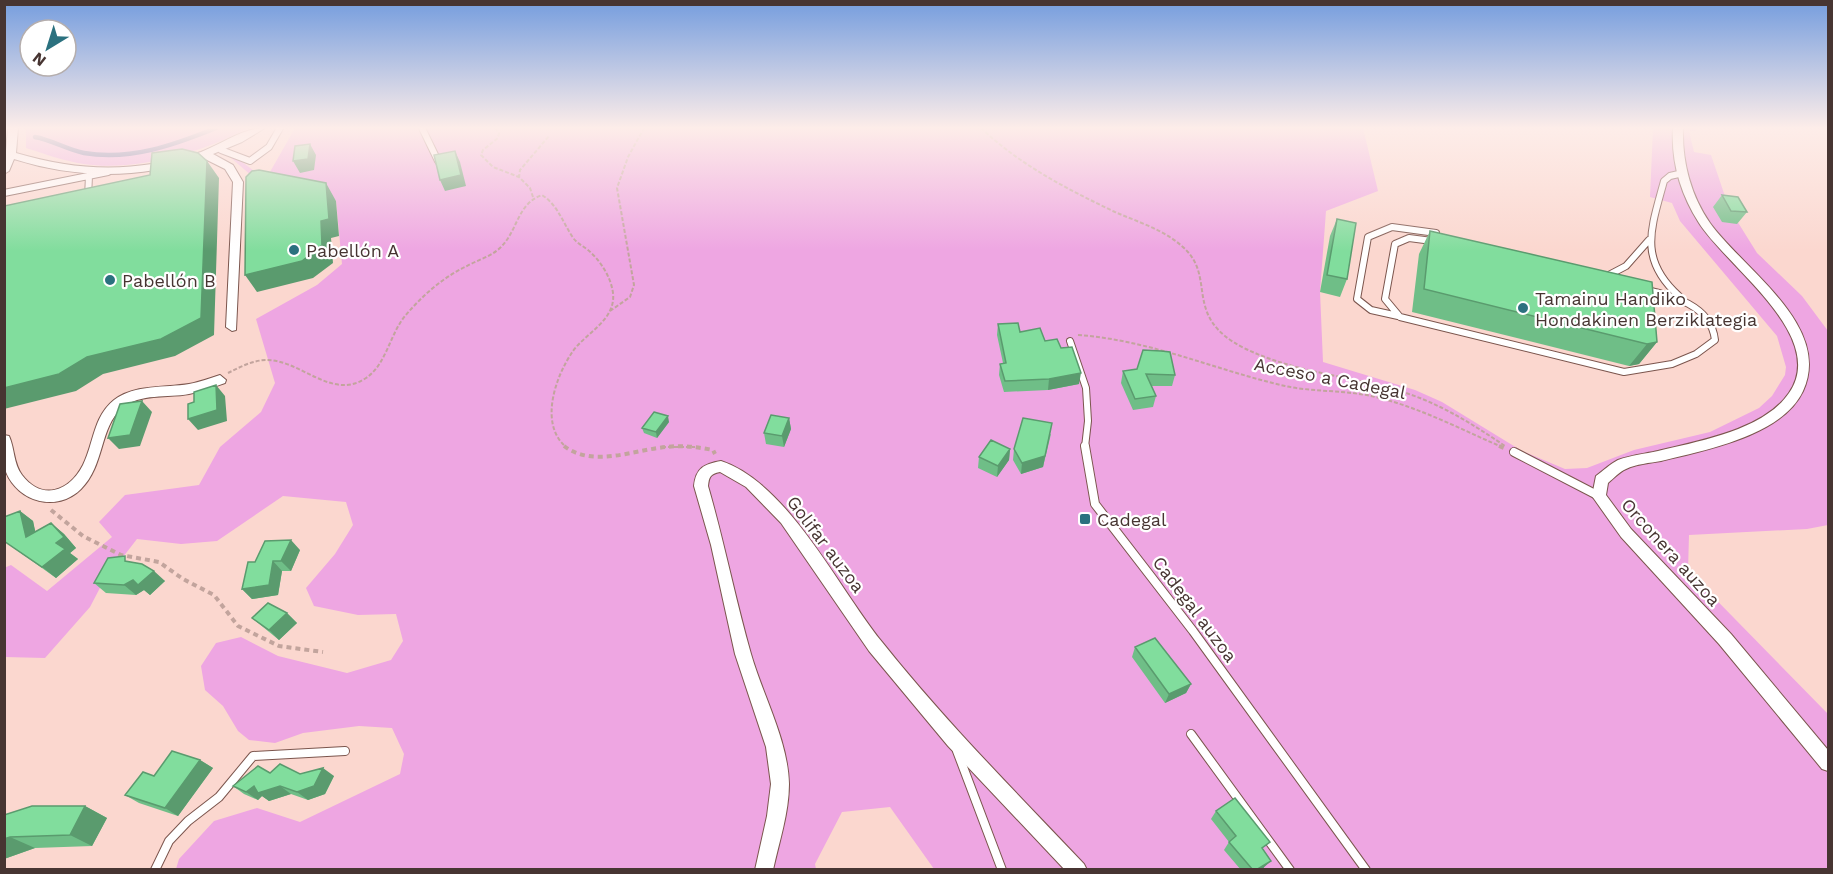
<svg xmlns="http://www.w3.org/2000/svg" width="1833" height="874" font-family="'Work Sans',sans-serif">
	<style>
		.green { fill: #eea6e2 }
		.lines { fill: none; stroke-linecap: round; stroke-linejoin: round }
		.stream { stroke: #5f669f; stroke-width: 4.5 }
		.lane-far1-casing { stroke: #7b554d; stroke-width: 8 }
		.lane-casing { stroke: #7b554d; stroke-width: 10 }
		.street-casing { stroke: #7b554d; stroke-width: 2 }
		.path-far1 { stroke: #c2a49d; stroke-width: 2; stroke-dasharray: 4 2; stroke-linecap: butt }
		.path { stroke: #c2a49d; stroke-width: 4; stroke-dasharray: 5 4; stroke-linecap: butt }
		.lane-far1 { stroke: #fff; stroke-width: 6 }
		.lane { stroke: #fff; stroke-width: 8 }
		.street { fill: #fff; fill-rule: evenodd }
		.wall { fill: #6fbe87 }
		.shaded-wall { fill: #5a9b6e }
		.building { fill: #81dd9d; stroke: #5a9b6e; stroke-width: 1.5 }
		.poi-dot { fill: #2b717f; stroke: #fff; stroke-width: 2 }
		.labels { text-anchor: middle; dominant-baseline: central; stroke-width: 4.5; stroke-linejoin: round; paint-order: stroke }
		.poi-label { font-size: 18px; fill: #473532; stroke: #fff; text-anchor: start }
		.street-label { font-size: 18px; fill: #473532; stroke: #fff }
	</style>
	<rect width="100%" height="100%" fill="#fbd7cf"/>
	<!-- green -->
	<path class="green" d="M26,128H248C204,152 135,172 84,164C64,161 45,154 26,148Z
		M295,128H1363L1378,191L1326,211L1320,292L1323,362L1415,390L1442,402L1522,451L1565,469L1587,468L1634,450L1710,432L1759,408L1772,396L1785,375L1786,367L1777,336L1680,221L1672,203L1650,197L1653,128H1697L1696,131H1689L1694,152L1711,155L1729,208L1757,253L1802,296L1828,331V525L1807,529L1689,535L1688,571L1828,714V869H934L890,807L842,812L815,864L816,869H176L179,859L214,821L257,808L300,822L400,774L404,754L392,728L359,726L303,733L275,743L249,740L238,731L223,706L205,690L201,666L216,643L241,637L278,656L347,673L391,660L403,641L396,614L358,615L314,606L306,588L335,554L353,525L346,502L283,496L217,541L181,544L137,539L102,584L90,607L45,658L5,657L4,568L11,565L47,591L112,537L99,522L125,495L199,485L220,447L261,412L275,383L256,319L317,285L342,264L336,200L252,176L231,158L232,156C245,162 253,172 266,179Z"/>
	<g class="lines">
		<!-- stream -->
		<path class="stream" d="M35,137C52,140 68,150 84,153C130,161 174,145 216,128"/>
		<!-- lane-far1 casing -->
		<g class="lane-far1-casing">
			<path id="lane-far1" d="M422,128L438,161
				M221,150L250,161L269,147L280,128
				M4,193L108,172
				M88,197L89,176
				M1432,241L1409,238L1395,244L1385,299L1400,317L1624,372L1672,364L1696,354L1715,340C1711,305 1673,296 1643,289
				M1607,276L1626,266L1649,240
				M1679,296C1638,259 1651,229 1664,181L1670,176L1683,173
				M1398,316L1371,310L1357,299L1368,237L1392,227L1436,233
				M1070,341L1086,388L1088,421L1085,447"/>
		</g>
		<!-- lane casing -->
		<g class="lane-casing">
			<path id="lane" d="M1085,446L1095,504L1193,631L1366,870
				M1514,452L1599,496
				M1191,734L1290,870
				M957,751L1002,870
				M155,870L169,841L188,821L219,797L253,756L345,751"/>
		</g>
		<!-- street casing -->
		<g class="street-casing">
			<path id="street" d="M8,128H18L16,153C80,172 136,173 201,152C222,144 243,128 265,128L242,142L213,154L233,165L243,182L236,330L232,331L226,327L233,182L225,169L203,158C140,179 77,179 14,159L9,171L4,174Z
				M1673,128H1683C1682,162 1691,196 1710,223C1743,269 1833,326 1803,391C1782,436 1705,450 1661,461C1650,463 1636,464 1626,469C1619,472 1614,478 1608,483L1606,495L1631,529L1731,634L1828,750V771L1822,769L1719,644L1621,537L1592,496L1596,476C1603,471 1610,464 1618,460C1631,455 1645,454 1658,451C1699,441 1764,430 1789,393C1829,336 1726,266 1699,223C1681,195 1671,163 1673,128Z
				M220,375L226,380L225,383C213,387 201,392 189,394C168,398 140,393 122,408C99,428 105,465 81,489C57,513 18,502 6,472C2,462 4,446 4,435L9,436C15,449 13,463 22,475C42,501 69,492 83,465C94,443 93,417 114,400C135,384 165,388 189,384C200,382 210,378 220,375Z
				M721,461C788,483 838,588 882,642C944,720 1015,791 1084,864L1087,870H1065L948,746L869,651L781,523L746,487L720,472C710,474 709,477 708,486C724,541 735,598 751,654C763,696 788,740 789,784C789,813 779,842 773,870H755L767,816L771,784L766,747L735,654L711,545L694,486C696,468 704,464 721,461Z"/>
		</g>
		<!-- path-far1 -->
		<path class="path-far1" d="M495,128L499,133L498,138L483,150L481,155L493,167L519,177
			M981,128C1020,165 1067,189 1115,212C1138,222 1165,230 1184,248C1217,278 1182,317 1244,348C1293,372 1344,375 1396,390C1436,401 1471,423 1505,446
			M533,197L530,188L519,177L520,170L549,136
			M610,311L630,297L634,285L617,188L628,157L644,128
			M1078,335C1150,340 1215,370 1285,386C1313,392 1343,390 1371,396C1417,406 1460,429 1502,447
			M228,373C240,367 253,360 267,360C301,360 332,401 366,378C386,365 390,334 405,316C421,297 442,278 465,267C477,260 491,257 501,247C518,230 517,204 542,195C559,206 563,224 574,239C578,244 583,246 588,250C600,260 611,277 613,293C616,320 587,332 573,351C555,377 539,424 566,447
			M662,447H695"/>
		<!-- path -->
		<path class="path" d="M564,446C593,468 633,450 666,447C682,445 697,447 713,450L715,454
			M1499,446L1504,448
			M51,510L83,536L121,555L159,562L183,579L214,595L238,626L279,646L323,652"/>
		<!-- lane-far1 -->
		<use href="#lane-far1" class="lane-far1"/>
		<!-- lane -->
		<use href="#lane" class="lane"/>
		<!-- street -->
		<use href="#street" class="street"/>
	</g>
	<!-- wall -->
	<path class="wall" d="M1722,195L1747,212L1737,224L1722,222L1713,207Z
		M1337,219L1347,279L1340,297L1320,292L1330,236Z
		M1430,231L1657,342L1639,364L1629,366L1412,312L1419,254Z
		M998,324L1045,341L1061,348L1079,384L1048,390L1004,392L999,375L1000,364L1003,363L997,335Z
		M1123,371L1175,375L1172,386H1151L1156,396L1153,407L1133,410L1121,383Z
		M789,418L791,429L784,447L766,444L764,433Z
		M669,422L657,438L644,433L642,428Z
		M1051,434L1043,467L1021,474L1013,460L1014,449Z
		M1010,449L1009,460L997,477L978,468L979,457Z
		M20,511L33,521L35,532L51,523L64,534L76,548L70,553L78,559L56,578L4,541Z
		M300,550L291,571H282L278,595L252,599L242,589L255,562Z
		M132,562L165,581L150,595L144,590L136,595L106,593L94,583Z
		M287,613L297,623L279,640L263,627L252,618Z
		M1135,647L1191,684L1186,693L1165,703L1132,657Z
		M200,760L213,768L178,816L139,803L125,795L154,776Z
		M270,773L300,774L334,776L325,794L308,800L291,794L269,801L262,796L258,800L244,794L233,786Z
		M85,806L107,818L92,846L35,848L4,859V815Z
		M1216,811L1263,849L1264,868L1261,870H1241L1224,850L1229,842L1211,819Z"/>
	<!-- shaded-wall -->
	<path class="shaded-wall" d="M310,144L316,155L314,170L300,173L293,161Z
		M455,151L460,162L466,186L445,191L440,180Z
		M207,161L219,178L214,335L175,356L103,374L76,391L4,409V388Z
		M326,183L336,201L339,236L331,238L333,263L313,278L257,292L245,275L321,221Z
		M1657,342L1639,364L1629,366L1647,344Z
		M1081,373L1079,384L1048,390L1049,379Z
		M216,385L225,396L227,421L198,430L188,419Z
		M142,401L152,412L140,446L119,449L108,438Z
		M668,416L669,422L657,438L656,432Z
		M789,418L791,429L784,447L782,436Z
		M1052,423L1043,467L1021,474L1022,463Z
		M1010,449L1009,460L997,477L998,466Z
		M20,511L33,521L39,548L26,537Z
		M51,523L64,534L76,548L70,553L78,559L56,578L42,567L56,543Z
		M291,540L300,550L291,571L281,561Z
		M273,561L282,571L278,595L252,599L242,589Z
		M154,571L165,581L150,595L144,590L136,595L124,585L133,580Z
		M287,613L297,623L279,640L269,630Z
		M1191,684L1186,693L1165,703L1169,694Z
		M200,760L213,768L178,816L165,808Z
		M323,768L334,776L325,794L308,800L297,792Z
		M254,786H280L291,794L269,801L262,796L258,800L246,792Z
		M85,806L107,818L92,846L70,835Z
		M10,837L35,848L4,859V839Z
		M1271,861L1261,870H1256Z"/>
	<!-- building -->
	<path class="building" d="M310,144L308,159L293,161L295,146Z
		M182,149L198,153L207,161L201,318L161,339L87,357L59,374L4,388V206L150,175L152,153Z
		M455,151L461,175L440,180L434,155Z
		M259,170L326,183L329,219L321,221L322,245L302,261L245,275L246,177L252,171Z
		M1722,195L1738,197L1747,212L1731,211Z
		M1337,219L1356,223L1347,279L1327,275Z
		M1430,231L1652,282L1657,342L1647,344L1424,289Z
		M1018,323L1020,332L1040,328L1045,341L1057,339L1061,348L1072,347L1081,373L1049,379L1005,381L1000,364L1006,363L998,324Z
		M1143,350L1161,351L1170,352L1175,375L1146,374L1156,396L1135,399L1123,371L1137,369Z
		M216,385L217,410L188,419V404L194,402V392Z
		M142,401L130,435L108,438L120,404Z
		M654,412L668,416L656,432L642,428Z
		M771,415L789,418L782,436L764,433Z
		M1023,418L1052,423L1045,456L1022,463L1014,449Z
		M991,440L1010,449L998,466L979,457Z
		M20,511L26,537L51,523L64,537L56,543L65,549L42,567L4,541V517Z
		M291,540L281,561H273L269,585L242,589L248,562H255L265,541Z
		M125,556V561L142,564L154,571L138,585L133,580L124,585L94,583L108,558Z
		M268,603L287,613L269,630L252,618Z
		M1155,638L1191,684L1169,694L1135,647Z
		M172,751L200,760L165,808L125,795L143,772L154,776Z
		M280,764L300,774L323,768L314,786L297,792L280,786L258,793L254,786L246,792L233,786L258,766L270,773Z
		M1235,798L1270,842L1262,848L1271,861L1256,870H1253L1229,842L1236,836L1216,811Z
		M32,806H85L70,835L10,837L4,839V815Z"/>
	<!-- sky -->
	<linearGradient id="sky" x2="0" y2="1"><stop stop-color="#759dde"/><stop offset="0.51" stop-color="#fdede9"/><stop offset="1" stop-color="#fdede9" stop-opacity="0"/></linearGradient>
	<rect width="1833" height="251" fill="url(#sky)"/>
	<!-- markers -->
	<g class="poi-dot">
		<circle cx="294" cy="250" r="6"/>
		<circle cx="110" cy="280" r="6"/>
		<circle cx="1523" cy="308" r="6"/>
		<rect x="1079" y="513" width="12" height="12" rx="3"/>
	</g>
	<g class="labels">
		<!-- poi labels -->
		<g class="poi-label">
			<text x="306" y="250">Pabellón A</text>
			<text x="122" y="280">Pabellón B</text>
			<text x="1535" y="298">Tamainu Handiko<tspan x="1535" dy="21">Hondakinen Berziklategia</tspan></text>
			<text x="1097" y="519">Cadegal</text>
		</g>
		<!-- street labels -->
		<g class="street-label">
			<text transform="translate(1330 378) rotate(11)">Acceso a Cadegal</text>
			<text transform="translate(826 544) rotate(53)">Golifar auzoa</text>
			<text transform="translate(1671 552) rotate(48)">Orconera auzoa</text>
			<text transform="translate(1195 609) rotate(53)">Cadegal auzoa</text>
		</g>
	</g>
	<!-- border -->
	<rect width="1833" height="874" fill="none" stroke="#473532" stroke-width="12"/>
	<!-- north arrow -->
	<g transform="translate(48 48) rotate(218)"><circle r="28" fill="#ffffff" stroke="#b5aead" stroke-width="1.5"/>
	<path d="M0-4.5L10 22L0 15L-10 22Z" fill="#2b717f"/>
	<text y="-9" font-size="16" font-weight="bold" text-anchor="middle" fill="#473532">N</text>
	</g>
</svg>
